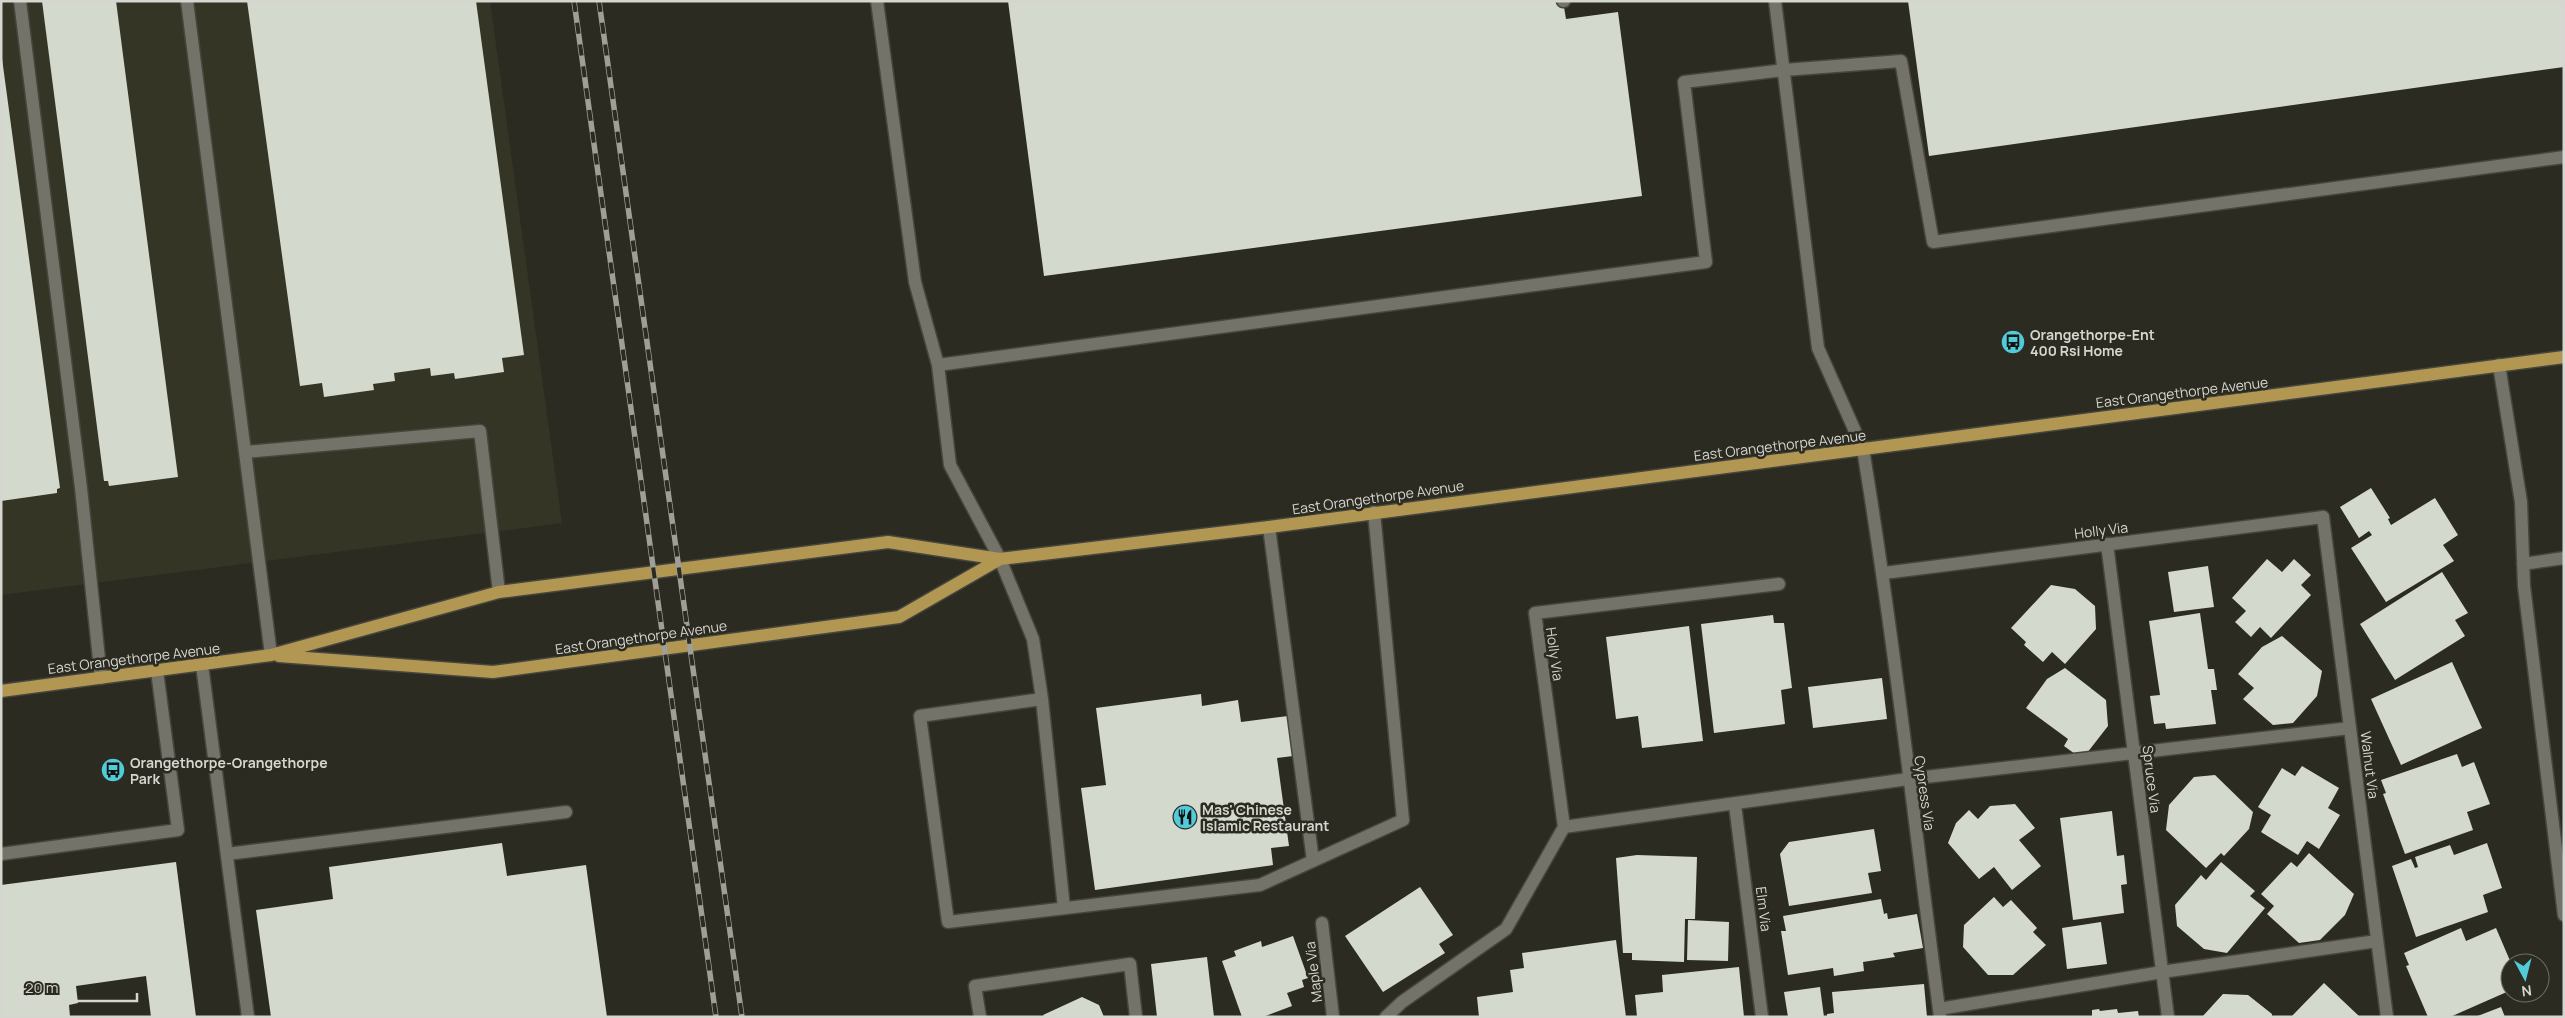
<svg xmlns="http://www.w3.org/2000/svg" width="2565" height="1018" font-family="Manrope,sans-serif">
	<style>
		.built { fill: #353525 }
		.building { fill: #d4d9ce }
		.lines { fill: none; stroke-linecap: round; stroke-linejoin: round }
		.service-casing { stroke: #46463e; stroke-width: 15 }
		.minor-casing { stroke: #46463e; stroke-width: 15 }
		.primary-casing { stroke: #46463e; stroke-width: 15 }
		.service { stroke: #737369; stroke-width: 12 }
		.minor { stroke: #737369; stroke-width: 12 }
		.primary { stroke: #b19751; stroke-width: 12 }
		.rail-casing { stroke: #9f9f98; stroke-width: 5.5 }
		.rail { stroke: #2b2b22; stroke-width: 4; stroke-dasharray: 11; stroke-linecap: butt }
		.labels { text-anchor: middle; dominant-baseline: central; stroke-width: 5; stroke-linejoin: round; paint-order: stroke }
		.poi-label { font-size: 14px; font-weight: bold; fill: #d6d6d0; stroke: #2b2b22; text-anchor: start }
		.street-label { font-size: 14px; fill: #d6d6d0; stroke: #2b2b22 }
	</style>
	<rect width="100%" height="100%" fill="#2b2b22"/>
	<!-- built -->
	<path class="built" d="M1,1H490L562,523L1,595Z"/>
	<!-- building -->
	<path class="building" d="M42,1H116L178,477L109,486L108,481H104Z
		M247,1H476L524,355L502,358L504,372L455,379L454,373L431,376L430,368L394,373L395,381L373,384L374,390L324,397L322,383L300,386Z
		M1008,1H1563L1566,19L1618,12L1642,196L1044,276Z
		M1908,1H2564V67L1929,156Z
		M1,51L60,488L57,489V493L1,501Z
		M2371,488L2390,518L2388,519L2391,525L2435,498L2458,535L2443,545L2454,561L2386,602L2351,548L2372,535L2369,531L2359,538L2340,507Z
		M2267,559L2282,572L2294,559L2311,575L2301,585L2311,595L2271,638L2260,627L2251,637L2235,622L2246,611L2232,598Z
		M2208,566L2214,607L2174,612L2168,572Z
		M2442,572L2468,613L2455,620L2465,636L2395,680L2360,624Z
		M2051,585L2075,589L2095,606L2096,629L2065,664L2052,652L2043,662L2024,645L2026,642L2011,628Z
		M2200,613L2208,669H2214L2217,690H2211L2216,724L2166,729L2165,723L2154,724L2150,696L2160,695L2149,621Z
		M1773,615L1774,623H1784L1792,688L1781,690L1785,724L1714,733L1701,624Z
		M1689,626L1703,741L1642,748L1638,716L1616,719L1606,637Z
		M2282,636L2322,671L2317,696L2293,723L2273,725L2243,699L2254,688L2238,674L2262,647Z
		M2452,662L2482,728L2401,765L2371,699Z
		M2065,668L2106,700L2108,726L2087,753L2075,754L2064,746L2068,739L2026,708L2047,679Z
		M1882,678L1887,719L1813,728L1808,687Z
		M1201,694L1202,706L1238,700L1241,722L1288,716L1293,756L1277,758L1289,846L1271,848L1273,865L1095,890L1081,788L1106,785L1096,708Z
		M2457,754L2462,767L2474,762L2490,804L2467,812L2473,830L2405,854L2383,794L2386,793L2381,780Z
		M2302,766L2339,788L2328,808L2340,815L2319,849L2307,841L2298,855L2261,832L2271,815L2258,807L2282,768L2295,776Z
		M2215,775L2253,812L2249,829L2224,856L2221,853L2206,868L2166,830L2169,805L2194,777Z
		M2015,804L2035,828L2019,840L2041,866L2012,890L1994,867L1979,879L1948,843L1956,823L1969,810L1978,819L1990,806Z
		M2112,811L2117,856L2124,855L2127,884L2121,885L2124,913L2073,920L2060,818Z
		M1874,829L1881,871L1868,873L1872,893L1789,906L1780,854L1789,842Z
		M502,843L507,876L586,865L607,1017H271L256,910L333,899L329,867Z
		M2487,843L2502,888L2483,895L2488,912L2416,937L2392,866L2411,859L2415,868L2418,867L2415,857L2450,845L2454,855Z
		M2309,853L2354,894L2345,915L2320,940L2299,943L2267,914L2274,906L2261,894L2291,862L2297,867Z
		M1637,855L1697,857L1695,919H1685L1684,962L1632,960V953H1623L1616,858Z
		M176,862L196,1017H151L146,976L76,986L78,1003L69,1005L70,1017H1V885Z
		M2221,862L2255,891L2250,896L2265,908L2227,953L2204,949L2177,926L2175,905L2201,875L2206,880Z
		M1420,887L1453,935L1439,944L1445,953L1383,992L1345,936Z
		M1994,897L2003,907L2011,900L2037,928L2033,932L2046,945L2013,975H1988L1963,947L1964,925Z
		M1881,899L1884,914L1887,913L1888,919L1917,914L1923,948L1893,953L1895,957L1863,962L1864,971L1834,976L1833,968L1788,975L1781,931H1786L1783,916Z
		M1688,920L1729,922L1728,961L1687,960Z
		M2101,922L2107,964L2067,969L2062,928Z
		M2461,928L2466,941L2496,928L2511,963L2510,971L2502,974L2509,991L2450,1017H2428L2406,966L2409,965L2404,953Z
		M1293,936L1308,978L1302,980L1304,987L1287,993L1292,1006L1263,1017H1242L1222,961L1236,956L1234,951L1261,941L1262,947Z
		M1616,940L1626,1017H1479L1477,997L1513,992L1510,970L1524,968L1522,953Z
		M1207,957L1214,1017H1157L1151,964Z
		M1739,967L1744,1017H1637L1635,995L1663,992L1662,975Z
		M2324,983L2360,1017H2291Z
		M1924,984L1927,1017H1827V1014L1834,1013L1832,992Z
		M1820,987L1824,1017H1788L1784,992Z
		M2223,994L2248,995L2272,1014V1017H2202Z
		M1082,997L1099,1005L1104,1017H1044L1043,1015Z
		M2501,1007L2505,1017H2475Z
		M2099,1009L2100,1011L2117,1009L2118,1013L2138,1011L2139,1017H2092V1010Z"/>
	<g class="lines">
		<!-- service casing -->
		<g class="service-casing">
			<path id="service" d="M20,1L81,488L101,678
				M187,1L245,452
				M877,1L915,282L938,365L950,465L1000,559L1033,639L1042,699L920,716L948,922L1260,885L1403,820L1374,512
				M1563,1H1564
				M1775,1L1818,348L1863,449
				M938,365L1706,262L1684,82L1784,70L1901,61L1933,242L2564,157
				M2499,365L2521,502L2524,586L2564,915
				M2323,517L2387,1017
				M1269,527L1313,861
				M2107,544L2168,1017
				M2523,564L2564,558
				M271,655L245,452L480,431L499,592
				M202,665L248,1017
				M1042,699L1064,908
				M1735,805L1762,1017
				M1564,827L1908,779L2350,728
				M1,854L178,830L157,671
				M227,854L566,812
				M1130,964L1136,1017
				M1939,1009L2162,972L2377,941"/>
		</g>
		<!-- minor casing -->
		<g class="minor-casing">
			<path id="minor" d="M1863,449C1894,638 1915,828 1940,1017
				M1884,573L2323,517
				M1322,923L1333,1017
				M980,1017L975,986L1130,964
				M1386,1017L1402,1002L1506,929L1564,827L1535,613L1779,584"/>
		</g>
		<!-- primary casing -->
		<g class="primary-casing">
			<path id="primary" d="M279,656L493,672L899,617L1000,559
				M1,691L271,655L499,592L888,542L1000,559L1269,527L2564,357"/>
		</g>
		<!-- service -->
		<use href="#service" class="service"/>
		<!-- minor -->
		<use href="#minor" class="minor"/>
		<!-- primary -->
		<use href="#primary" class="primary"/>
		<!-- rail casing -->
		<g class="rail-casing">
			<path id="rail" d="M574,1L716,1017
				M599,1L742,1017"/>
		</g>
		<!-- rail -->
		<use href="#rail" class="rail"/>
	</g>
	<!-- icons -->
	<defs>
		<g id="bus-disc" transform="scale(1.25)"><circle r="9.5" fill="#52cbd9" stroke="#2b2b22"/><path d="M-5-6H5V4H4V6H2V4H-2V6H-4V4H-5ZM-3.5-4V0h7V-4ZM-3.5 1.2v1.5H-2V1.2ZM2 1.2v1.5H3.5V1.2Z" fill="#111"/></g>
		<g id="restaurant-disc" transform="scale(1.25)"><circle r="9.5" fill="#52cbd9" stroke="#2b2b22"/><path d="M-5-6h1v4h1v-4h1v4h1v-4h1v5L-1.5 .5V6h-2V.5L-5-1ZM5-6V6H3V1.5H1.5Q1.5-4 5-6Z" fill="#111"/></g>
	</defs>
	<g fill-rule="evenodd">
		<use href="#bus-disc" x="2013" y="342"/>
		<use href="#bus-disc" x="113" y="770"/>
		<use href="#restaurant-disc" x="1185" y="817"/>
	</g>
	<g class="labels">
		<!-- poi labels -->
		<g class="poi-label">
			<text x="2030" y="334">Orangethorpe-Ent<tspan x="2030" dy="16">400 Rsi Home</tspan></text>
			<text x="130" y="762">Orangethorpe-Orangethorpe<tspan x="130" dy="16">Park</tspan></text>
			<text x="1202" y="809">Mas' Chinese<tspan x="1202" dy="16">Islamic Restaurant</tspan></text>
		</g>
		<!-- street labels -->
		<g class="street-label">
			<text transform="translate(2182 392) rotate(-7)">East Orangethorpe Avenue</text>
			<text transform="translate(1780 445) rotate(-7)">East Orangethorpe Avenue</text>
			<text transform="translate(1378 497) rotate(-8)">East Orangethorpe Avenue</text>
			<text transform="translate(2101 530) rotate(-7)">Holly Via</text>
			<text transform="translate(641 637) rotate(-8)">East Orangethorpe Avenue</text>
			<text transform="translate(1555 654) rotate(82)">Holly Via</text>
			<text transform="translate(134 658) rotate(-7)">East Orangethorpe Avenue</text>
			<text transform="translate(2370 765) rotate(83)">Walnut Via</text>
			<text transform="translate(2152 779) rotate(83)">Spruce Via</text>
			<text transform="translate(1925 793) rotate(82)">Cypress Via</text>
			<text transform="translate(1764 909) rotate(83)">Elm Via</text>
			<text transform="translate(1313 972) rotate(-97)">Maple Via</text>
		</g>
	</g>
	<!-- border -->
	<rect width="2565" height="1018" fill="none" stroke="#d6d6d0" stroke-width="5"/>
	<!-- north arrow -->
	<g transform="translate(2525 978) rotate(173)"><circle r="24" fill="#2b2b22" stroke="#6f6f68"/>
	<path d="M0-4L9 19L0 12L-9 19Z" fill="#52cbd9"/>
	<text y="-8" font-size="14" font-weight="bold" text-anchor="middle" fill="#d6d6d0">N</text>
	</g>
	<!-- scale -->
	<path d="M18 993v8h119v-8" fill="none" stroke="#d6d6d0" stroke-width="2.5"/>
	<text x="25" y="993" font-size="15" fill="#d6d6d0" stroke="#2b2b22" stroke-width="4" paint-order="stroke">20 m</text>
</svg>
